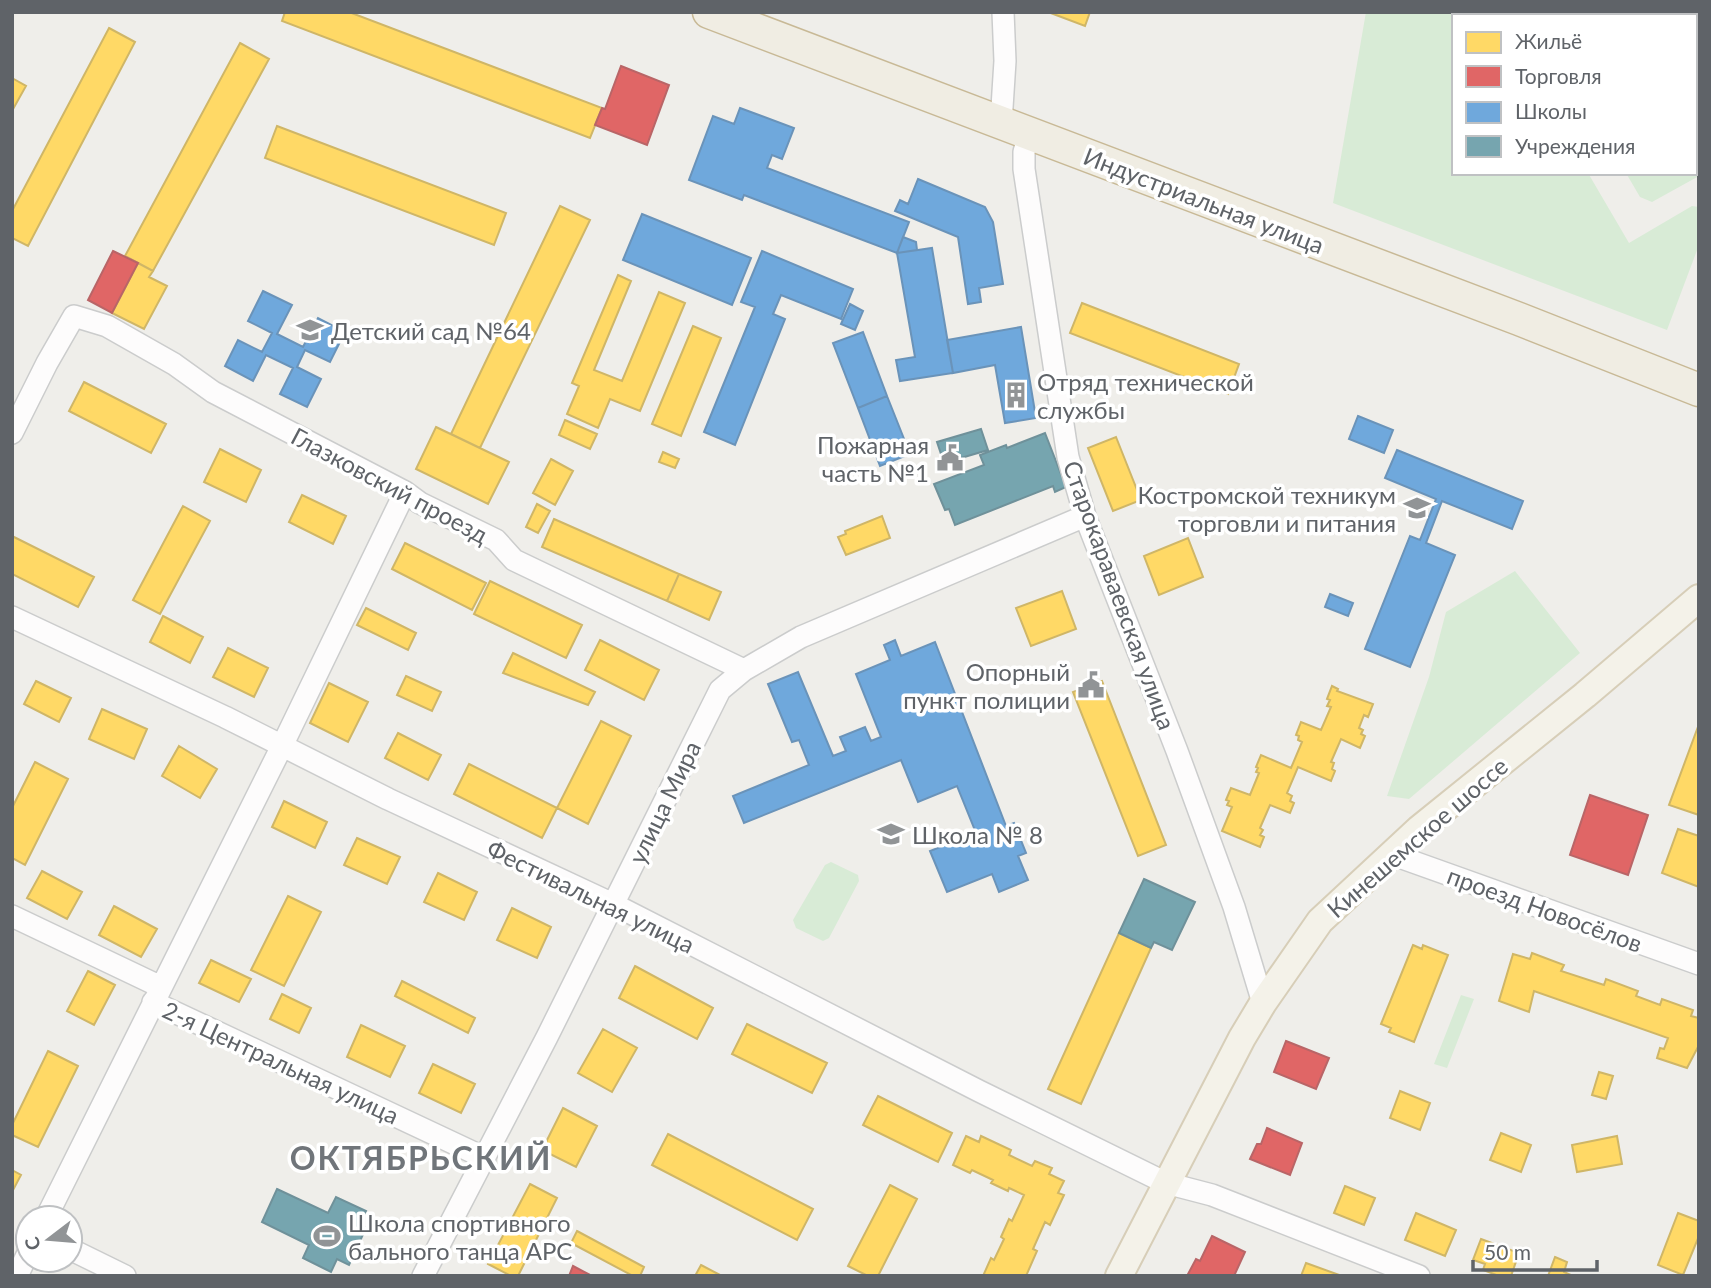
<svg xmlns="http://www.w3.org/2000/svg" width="1711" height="1288" font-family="Lato,sans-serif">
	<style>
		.green { fill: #d8ebd6 }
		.homes { fill: #ffd966; stroke: #cfb667; stroke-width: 2 }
		.shops { fill: #e06666; stroke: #b96567; stroke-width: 2 }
		.schools { fill: #6fa8dc; stroke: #6a93b9; stroke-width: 2 }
		.public { fill: #76a5af; stroke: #6f919a; stroke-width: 2 }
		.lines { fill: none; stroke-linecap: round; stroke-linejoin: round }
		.minor-casing { stroke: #cbcccc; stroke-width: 24 }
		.major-casing { stroke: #d7ceb8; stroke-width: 30 }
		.highway-casing { stroke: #c8b996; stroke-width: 35 }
		.minor { stroke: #fdfcfc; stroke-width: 21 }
		.major { stroke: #f4f2e9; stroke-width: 26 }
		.highway { stroke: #f0ede3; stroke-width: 32 }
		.labels { text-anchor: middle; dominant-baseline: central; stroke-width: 7; stroke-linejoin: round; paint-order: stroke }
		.street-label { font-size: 24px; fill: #5f6368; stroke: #fff }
		.poi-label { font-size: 24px; fill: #5f6368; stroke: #fff; text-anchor: start }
		.district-label { font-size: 32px; font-weight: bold; letter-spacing: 2px; fill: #70757a; stroke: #fff }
	</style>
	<rect width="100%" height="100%" fill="#efeeea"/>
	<!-- green -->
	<path class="green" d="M1366,12H1494L1496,16H1454V173H1588L1629,243L1692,206L1699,207V245L1667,330L1333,203Z
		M1699,148V176L1652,202L1640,197L1626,173H1695V150Z
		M1515,571L1580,653L1409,799L1387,796L1429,677L1446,612Z
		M831,862L858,875L859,881L829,938L823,941L796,928L793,920L825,865Z
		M1461,995L1474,999L1447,1068L1434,1064Z"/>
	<!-- homes -->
	<path class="homes" d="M285,12H349L602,108L590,138L282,21Z
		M1048,12H1090L1085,26Z
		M109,28L135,42L28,246L12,238V211Z
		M240,43L269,59L153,271L125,256Z
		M12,78L26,86L12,111Z
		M277,126L506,213L494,245L265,158Z
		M560,206L590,220L480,448L451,434Z
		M138,263L153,271L149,277L167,286L144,329L112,313Z
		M618,275L631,281L594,370L622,381L659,292L685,303L640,411L610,399L598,428L567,414L579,386L572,383Z
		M1082,303L1239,364L1228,394L1070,333Z
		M693,326L721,338L681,436L652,424Z
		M84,382L166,424L151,453L69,411Z
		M565,420L597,434L590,449L559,435Z
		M436,427L509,462L488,504L416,469Z
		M1116,437L1141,500L1113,511L1088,448Z
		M220,449L261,470L246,502L204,482Z
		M663,452L679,459L675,468L659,462Z
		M551,459L573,471L555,505L533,493Z
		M302,495L346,516L333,544L289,522Z
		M537,504L550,511L538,533L526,527Z
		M183,506L210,521L160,614L133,600Z
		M882,516L890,538L846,555L838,537L846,534L845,531Z
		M554,519L679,574L667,601L542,547Z
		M12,536L94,577L78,607L12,574Z
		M1188,538L1203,577L1159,595L1144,556Z
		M405,543L486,583L472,610L392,569Z
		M679,574L721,592L709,620L667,601Z
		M490,581L582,625L566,658L474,614Z
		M1062,591L1076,629L1031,646L1016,608Z
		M366,608L416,633L408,650L357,625Z
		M163,616L203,637L190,663L150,642Z
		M600,640L659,670L644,700L585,670Z
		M228,648L268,668L254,697L213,677Z
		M513,653L595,692L588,705L503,673Z
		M406,676L441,692L432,711L397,695Z
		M36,681L71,698L59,722L24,704Z
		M1102,681L1166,845L1138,856L1073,692Z
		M329,683L368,702L348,742L310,723Z
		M1332,686L1338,689L1337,691L1373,704L1368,717L1364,715L1359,728L1363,730L1361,734L1365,736L1360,748L1341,739L1331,762L1334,763L1332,769L1335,771L1331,781L1298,767L1287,793L1292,796L1290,801L1294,803L1290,813L1270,805L1260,828L1263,830L1260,835L1264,837L1260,847L1222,831L1232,807L1227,805L1229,801L1226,800L1231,788L1250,795L1259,773L1256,772L1258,768L1256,767L1261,755L1291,768L1302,742L1298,740L1299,736L1296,735L1301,722L1321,730L1331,707L1327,706L1330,700L1327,699Z
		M102,709L147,729L134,759L89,739Z
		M601,721L631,736L588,824L557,808Z
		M1699,724V815L1669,805Z
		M398,733L441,755L428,780L385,758Z
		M179,746L217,769L200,798L162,776Z
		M35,762L68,779L25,865L12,858V808Z
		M469,764L557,808L542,838L454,794Z
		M284,801L327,822L315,848L272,827Z
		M1678,829L1699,836V887L1662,873Z
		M357,838L400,857L387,884L344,865Z
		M42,871L82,892L67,919L27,898Z
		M438,873L477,892L464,920L424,902Z
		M288,896L321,912L284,986L251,970Z
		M114,906L157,929L141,957L99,935Z
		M512,908L551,927L537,958L497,940Z
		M1119,933L1151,948L1081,1104L1048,1089Z
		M1413,945L1422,949L1423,945L1448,955L1414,1042L1389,1032L1391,1028L1381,1024Z
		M1532,953L1564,965L1561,971L1604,985L1606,979L1638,991L1636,996L1660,1005L1662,999L1693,1010L1691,1016L1699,1018V1045L1687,1068L1657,1058L1660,1048L1664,1049L1668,1038L1534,991L1529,1012L1499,1001L1513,954L1530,959Z
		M211,960L251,979L239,1002L199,983Z
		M635,966L713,1008L697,1039L619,998Z
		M88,971L115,985L94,1025L67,1011Z
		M402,981L475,1018L468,1033L395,996Z
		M282,994L311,1008L299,1033L270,1019Z
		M747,1024L827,1063L812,1093L732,1054Z
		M361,1025L405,1046L390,1077L347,1057Z
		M603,1029L637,1048L612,1092L578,1073Z
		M48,1051L78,1066L38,1147L12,1135V1125Z
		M433,1064L475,1084L461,1113L419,1093Z
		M1599,1072L1613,1076L1606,1099L1592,1095Z
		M1400,1091L1430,1103L1420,1130L1390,1118Z
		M878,1096L952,1133L938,1162L863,1125Z
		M563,1108L597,1126L576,1167L542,1150Z
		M1501,1133L1531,1145L1521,1172L1490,1160Z
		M668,1134L813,1209L797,1240L652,1165Z
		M966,1136L979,1142L981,1136L1011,1150L1009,1155L1032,1166L1035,1161L1052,1168L1049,1174L1064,1181L1058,1193L1064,1195L1050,1225L1045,1222L1033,1249L1037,1251L1026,1276H983L991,1258L994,1260L1004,1239L1001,1237L1009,1219L1012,1221L1024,1195L1009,1188L1008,1191L991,1183L993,1180L972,1170L970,1173L953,1165Z
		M1617,1136L1622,1164L1577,1172L1572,1145Z
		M12,1170L21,1175L12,1192Z
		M530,1184L557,1198L518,1276H511L488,1264Z
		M890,1185L917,1199L878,1276H868L848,1266Z
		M1345,1186L1375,1198L1364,1225L1334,1213Z
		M1416,1213L1456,1230L1445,1256L1405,1240Z
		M1678,1213L1699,1221V1236L1683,1275L1658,1265Z
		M577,1231L644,1267L640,1276H633L571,1243Z
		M1481,1239L1519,1253L1511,1276H1499L1483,1270L1485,1264L1473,1260Z
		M1555,1257L1567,1262L1564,1272L1573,1276H1548Z
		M1306,1263L1342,1276H1301Z
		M701,1265L722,1276H695Z"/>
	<!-- shops -->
	<path class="shops" d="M1559,12H1699V127L1695,129V16H1560Z
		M621,66L669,85L647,145L595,125L602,108L605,109Z
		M113,251L138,263L112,313L88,300Z
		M1590,795L1648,815L1628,875L1570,855Z
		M1286,1041L1329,1058L1316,1089L1274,1072Z
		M1267,1128L1302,1143L1290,1175L1250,1159L1257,1144H1261Z
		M1212,1236L1245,1252L1234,1276H1187L1196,1259L1200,1261Z
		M573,1266L592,1276H569Z"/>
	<!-- schools -->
	<path class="schools" d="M740,108L794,128L782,159L772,155L767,168L909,222L897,253L744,195L742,200L689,180L713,116L734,124Z
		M918,179L985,207L993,222L1003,284L979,288L981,302L968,304L958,237L895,211L900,200L908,204Z
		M642,214L751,258L732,305L623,260Z
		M903,237L916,242L917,250L897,253Z
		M932,248L953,373L900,381L896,360L915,357L897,253Z
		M762,251L853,289L841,319L781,295L773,314L785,319L735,445L704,432L755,307L741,302Z
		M263,291L292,305L277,334L303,347L318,318L345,332L330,362L305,350L297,367L321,379L307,407L280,394L293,368L266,355L253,381L225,366L238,340L262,352L272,333L248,321Z
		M850,304L863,311L855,330L841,324Z
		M1021,327L1036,418L1005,423L995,365L953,373L947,340Z
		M863,332L887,396L858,408L833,343Z
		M887,396L910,454L880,466L858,408Z
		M1358,416L1393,430L1384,453L1349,439Z
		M1397,450L1523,501L1512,529L1442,501L1426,543L1455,555L1410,667L1365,649L1410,536L1420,540L1436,499L1385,478Z
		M1330,594L1353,603L1348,616L1325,607Z
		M895,640L901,656L935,642L1006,826L1014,823L1026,853L1018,856L1028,880L999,892L992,874L947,892L930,851L976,833L957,786L918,802L901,760L744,823L733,796L809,765L799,740L792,742L768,684L798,672L833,756L846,751L840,737L865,727L871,741L881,737L856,674L890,660L884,645Z"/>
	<!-- public -->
	<path class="public" d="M981,429L988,450L944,463L937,442Z
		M1045,433L1066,487L1055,492L1053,486L955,525L949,509L945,510L934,484L984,465L980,455L1006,445L1007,448Z
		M1144,879L1195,902L1172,950L1154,942L1151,948L1119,933Z
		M277,1189L328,1213L336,1197L366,1211L359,1224L366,1228L349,1265L337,1259L331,1272L303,1258L309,1245L262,1222Z"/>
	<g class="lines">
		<!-- minor casing -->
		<g class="minor-casing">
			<path id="minor" d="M1001,123L1005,61L1003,12
				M1029,134L1024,152V169L1068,457L1085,516L1177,751L1234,907L1263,1003
				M12,433L47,363L74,316L107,326L174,364L213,392L405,492L420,503L496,540L514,560L744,670
				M12,617L225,717L388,799L613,904L979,1091L1166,1183L1212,1195L1419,1276
				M1391,854L1699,964
				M12,916L161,987
				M153,1002L485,1158
				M46,1218L282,746L405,492
				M70,1249L125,1276
				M17,1276L28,1253
				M423,1276L547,1037L720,690L744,670L801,637L1085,516"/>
		</g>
		<!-- major casing -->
		<g class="major-casing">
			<path id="major" d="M1119,1276L1242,1038L1263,1003L1320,921L1419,829L1585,695L1699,598"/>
		</g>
		<!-- highway casing -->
		<g class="highway-casing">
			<path id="highway" d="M709,12L1519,319L1699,390"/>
		</g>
		<!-- minor -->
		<use href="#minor" class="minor"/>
		<!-- major -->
		<use href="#major" class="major"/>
		<!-- highway -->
		<use href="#highway" class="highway"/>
	</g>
	<!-- icons -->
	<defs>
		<g id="school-bare" transform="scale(2.1)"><path d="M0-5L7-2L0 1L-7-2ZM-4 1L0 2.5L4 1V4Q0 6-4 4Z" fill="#919496" stroke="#fff" stroke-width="2.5" paint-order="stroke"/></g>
		<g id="building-bare" transform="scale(2.1)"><path d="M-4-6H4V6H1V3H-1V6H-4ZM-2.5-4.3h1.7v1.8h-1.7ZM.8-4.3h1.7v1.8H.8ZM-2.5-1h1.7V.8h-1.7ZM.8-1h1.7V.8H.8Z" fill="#919496" stroke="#fff" stroke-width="2.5" paint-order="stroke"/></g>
		<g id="civic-bare" transform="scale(2.1)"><path d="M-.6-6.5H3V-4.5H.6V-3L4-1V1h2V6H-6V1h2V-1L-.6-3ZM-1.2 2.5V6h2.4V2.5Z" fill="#919496" stroke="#fff" stroke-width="2.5" paint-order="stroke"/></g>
		<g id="university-bare" transform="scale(2.1)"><path d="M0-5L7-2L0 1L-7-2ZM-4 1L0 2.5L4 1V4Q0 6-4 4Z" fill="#919496" stroke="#fff" stroke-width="2.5" paint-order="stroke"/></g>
		<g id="stadium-bare" transform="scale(2.1)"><path d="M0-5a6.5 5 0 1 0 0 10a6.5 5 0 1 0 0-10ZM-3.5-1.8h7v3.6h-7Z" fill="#919496" stroke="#fff" stroke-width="2.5" paint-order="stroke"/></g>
	</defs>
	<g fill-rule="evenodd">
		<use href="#school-bare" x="310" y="330"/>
		<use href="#building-bare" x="1016" y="395"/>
		<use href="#civic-bare" x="950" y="458"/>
		<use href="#university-bare" x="1417" y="508"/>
		<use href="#civic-bare" x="1091" y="685"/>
		<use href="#school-bare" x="891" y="834"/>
		<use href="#stadium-bare" x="327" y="1236"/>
	</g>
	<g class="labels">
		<!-- street labels -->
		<g class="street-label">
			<text transform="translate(1204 200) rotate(21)">Индустриальная улица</text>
			<text transform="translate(390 485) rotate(28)">Глазковский проезд</text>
			<text transform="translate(1120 595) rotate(70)">Старокараваевская улица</text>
			<text transform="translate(664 802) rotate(-64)">улица Мира</text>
			<text transform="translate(1417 837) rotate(-41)">Кинешемское шоссе</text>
			<text transform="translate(591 896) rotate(26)">Фестивальная улица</text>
			<text transform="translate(1545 909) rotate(20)">проезд Новосёлов</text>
			<text transform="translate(281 1062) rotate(25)">2-я Центральная улица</text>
		</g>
		<!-- poi labels -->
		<g class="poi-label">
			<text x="331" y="330">Детский сад №64</text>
			<text x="1037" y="381">Отряд технической<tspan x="1037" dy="28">службы</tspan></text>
			<text x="929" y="444" text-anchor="end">Пожарная<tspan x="929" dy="28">часть №1</tspan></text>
			<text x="1396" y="494" text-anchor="end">Костромской техникум<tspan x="1396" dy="28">торговли и питания</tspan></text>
			<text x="1070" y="671" text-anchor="end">Опорный<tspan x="1070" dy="28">пункт полиции</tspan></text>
			<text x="912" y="834">Школа № 8</text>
			<text x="348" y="1222">Школа спортивного<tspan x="348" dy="28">бального танца АРС</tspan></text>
		</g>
		<!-- district labels -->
		<g class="district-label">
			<text x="421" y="1157">ОКТЯБРЬСКИЙ</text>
		</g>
	</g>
	<!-- border -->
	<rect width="1711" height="1288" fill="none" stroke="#5f6368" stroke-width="28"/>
	<!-- legend -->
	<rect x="1452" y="14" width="245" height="161" fill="#ffffff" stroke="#bfc1c3" stroke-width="2"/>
	<rect x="1466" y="32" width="35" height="21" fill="#ffd966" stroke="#bfc1c3" stroke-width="2"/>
	<text x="1515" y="49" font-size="21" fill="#5f6368">Жильё</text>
	<rect x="1466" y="66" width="35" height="21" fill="#e06666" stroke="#bfc1c3" stroke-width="2"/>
	<text x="1515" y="84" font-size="21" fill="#5f6368">Торговля</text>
	<rect x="1466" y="102" width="35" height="21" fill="#6fa8dc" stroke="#bfc1c3" stroke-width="2"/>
	<text x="1515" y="119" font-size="21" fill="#5f6368">Школы</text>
	<rect x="1466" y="136" width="35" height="21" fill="#76a5af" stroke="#bfc1c3" stroke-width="2"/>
	<text x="1515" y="154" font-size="21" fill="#5f6368">Учреждения</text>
	<!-- north arrow -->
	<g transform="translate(49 1239) rotate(254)"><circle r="33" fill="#ffffff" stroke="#bfc1c3" stroke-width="2"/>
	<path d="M0-5L12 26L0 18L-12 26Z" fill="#919496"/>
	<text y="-10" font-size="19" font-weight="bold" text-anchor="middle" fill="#5f6368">С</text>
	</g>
	<!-- scale -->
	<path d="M1473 1260v10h124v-10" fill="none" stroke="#5f6368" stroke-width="3.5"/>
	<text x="1484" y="1260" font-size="21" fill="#5f6368" stroke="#ffffff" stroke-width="5" paint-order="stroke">50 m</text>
</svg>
